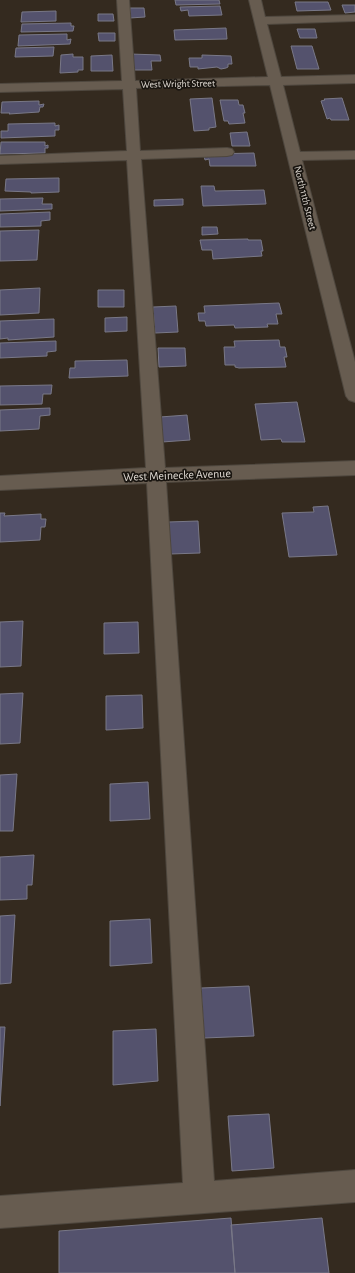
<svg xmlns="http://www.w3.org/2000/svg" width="355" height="1273" font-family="'Alegreya Sans',sans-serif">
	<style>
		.building { fill: #54526d; stroke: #797887 }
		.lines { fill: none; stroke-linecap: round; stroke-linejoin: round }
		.minor-casing { stroke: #4e473e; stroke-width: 2 }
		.minor { fill: #675c50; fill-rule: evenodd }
		.labels { text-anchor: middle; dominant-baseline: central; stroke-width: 3.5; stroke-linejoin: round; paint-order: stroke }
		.far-street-label { font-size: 10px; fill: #e1dbd4; stroke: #18140f }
		.street-label { font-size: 12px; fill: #e1dbd4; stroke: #18140f }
	</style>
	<rect width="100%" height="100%" fill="#342a1f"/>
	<!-- building -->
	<path class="building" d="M175,0H219L220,4L176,5Z
		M295,2H328L331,10L297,11Z
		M342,5H355V12L345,13Z
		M220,6L222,15L189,16L188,10L181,11L180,7Z
		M130,8H144L145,17L130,18Z
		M56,11V21L21,22L22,12Z
		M98,14H113L114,21H98Z
		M71,23V26H74L73,31L21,32L22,24Z
		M226,28L227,39L175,40L174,30Z
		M297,29H315L317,38H300Z
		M98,33H115V41H99Z
		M67,34V40L71,39L70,44L18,46L19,35Z
		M291,46H312L319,69H297Z
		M54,47L53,56L15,57L16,48Z
		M73,54V57H83V70H78V72L60,73L61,55Z
		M130,54L160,55L161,61H151L152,70H130Z
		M112,55L113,71H91V56Z
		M202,55L231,56L232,64H228V67L226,68L221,69L217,67L198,69V67H190L189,58H202Z
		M212,98L216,127L209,128V130L194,131L190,99Z
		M342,98L349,120H331L330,118L327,119L321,101L325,100L324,99Z
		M220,100H238L239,105H243L245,113H243L245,123L229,124L228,121H224Z
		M39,101V105L44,104L43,107H40L39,112L9,114L10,113H1L2,102Z
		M55,123V126L59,125V130H55V136L1,138V131H8V124Z
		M247,132L250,146H232L230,133Z
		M1,142H45V146L48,145V148H45V153L0,154Z
		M254,153L256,166H210L209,159L205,160L204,156L210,154Z
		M59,178V192L31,193V192L5,191L6,179Z
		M201,186H214L215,191L264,190L266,204L203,206Z
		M43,198L42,204H52V209L0,211V199Z
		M183,199V205L154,206V200Z
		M50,212V220L41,221V226L0,227V214Z
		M202,227H217L218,234L202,235Z
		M39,230L37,260L0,261V231Z
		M248,239V240H261L263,251H261L262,256L213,259L212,250H202L200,240Z
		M40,288L39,313L0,315V290Z
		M98,290H124V307H98Z
		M279,303L282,314H276L278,324H267L268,327L235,328L234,325L206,326L205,321H199L198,313H205L204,306Z
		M176,306L178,332L155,333L153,307Z
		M127,317V331L105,332V318Z
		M54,319V337L8,340V338L0,339V321Z
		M279,340L280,347H285L287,357H284L286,367L239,368L235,367V365H225L224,347H235L234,341Z
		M56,341V351L47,352V356L0,358V343Z
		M158,348H185L186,366L159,367Z
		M127,360L128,376L69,378L70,368H75V361Z
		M52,385L51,394H43L42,404L0,405V386Z
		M297,402L305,442H282L281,439L261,440L255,404Z
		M50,408V415L40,416L39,429L0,431V410Z
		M187,415L190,440L162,442L160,417Z
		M328,506L337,555L289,557L282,513L314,512L313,507Z
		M0,513H5L4,516L41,514V519H46L45,527H41L40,540L0,542Z
		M198,521L200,553L170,554L168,522Z
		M23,621L21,666L0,667V622Z
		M138,622L139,653L104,654V623Z
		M23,693L20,743L0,744V694Z
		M142,695L143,728L106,730V696Z
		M17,774L13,831H0V775Z
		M148,782L150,819L110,821V784Z
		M34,855L32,885H27V899L0,900V857Z
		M15,915L11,983L0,984V916Z
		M150,919L152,963L110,966V921Z
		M249,986L254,1036L204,1038L201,988Z
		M0,1027H5L0,1106Z
		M156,1029L158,1081L113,1085V1031Z
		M269,1114L274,1168L232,1171L228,1116Z
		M231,1218L235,1273H59V1231Z
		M322,1218L329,1273H235L231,1225Z"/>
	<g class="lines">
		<!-- minor casing -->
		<g class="minor-casing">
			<path id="minor" d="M117,0H129L135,81L268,77L249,0H261L265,17L355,15V21L267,24L281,77L355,75V83L283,85L300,152L355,151V159L302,160L355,362V402L349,400L346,396L270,85L136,88L140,151L227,148L232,149L234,152L232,155L227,156L141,159L165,468L355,461V475L166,482L214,1181L355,1170V1202L0,1228V1196L183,1183L147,483L0,490V476L146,468L127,160L0,164V156L127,151L123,89L0,92V84L122,81Z"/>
		</g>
		<!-- minor -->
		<use href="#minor" class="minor"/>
	</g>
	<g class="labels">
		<!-- far-street labels -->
		<g class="far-street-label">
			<text transform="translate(178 84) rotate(-1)">West Wright Street</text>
			<text transform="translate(305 198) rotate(76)">North 11th Street</text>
		</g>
		<!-- street labels -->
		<g class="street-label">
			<text transform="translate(177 475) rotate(-2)">West Meinecke Avenue</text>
		</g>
	</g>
</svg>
